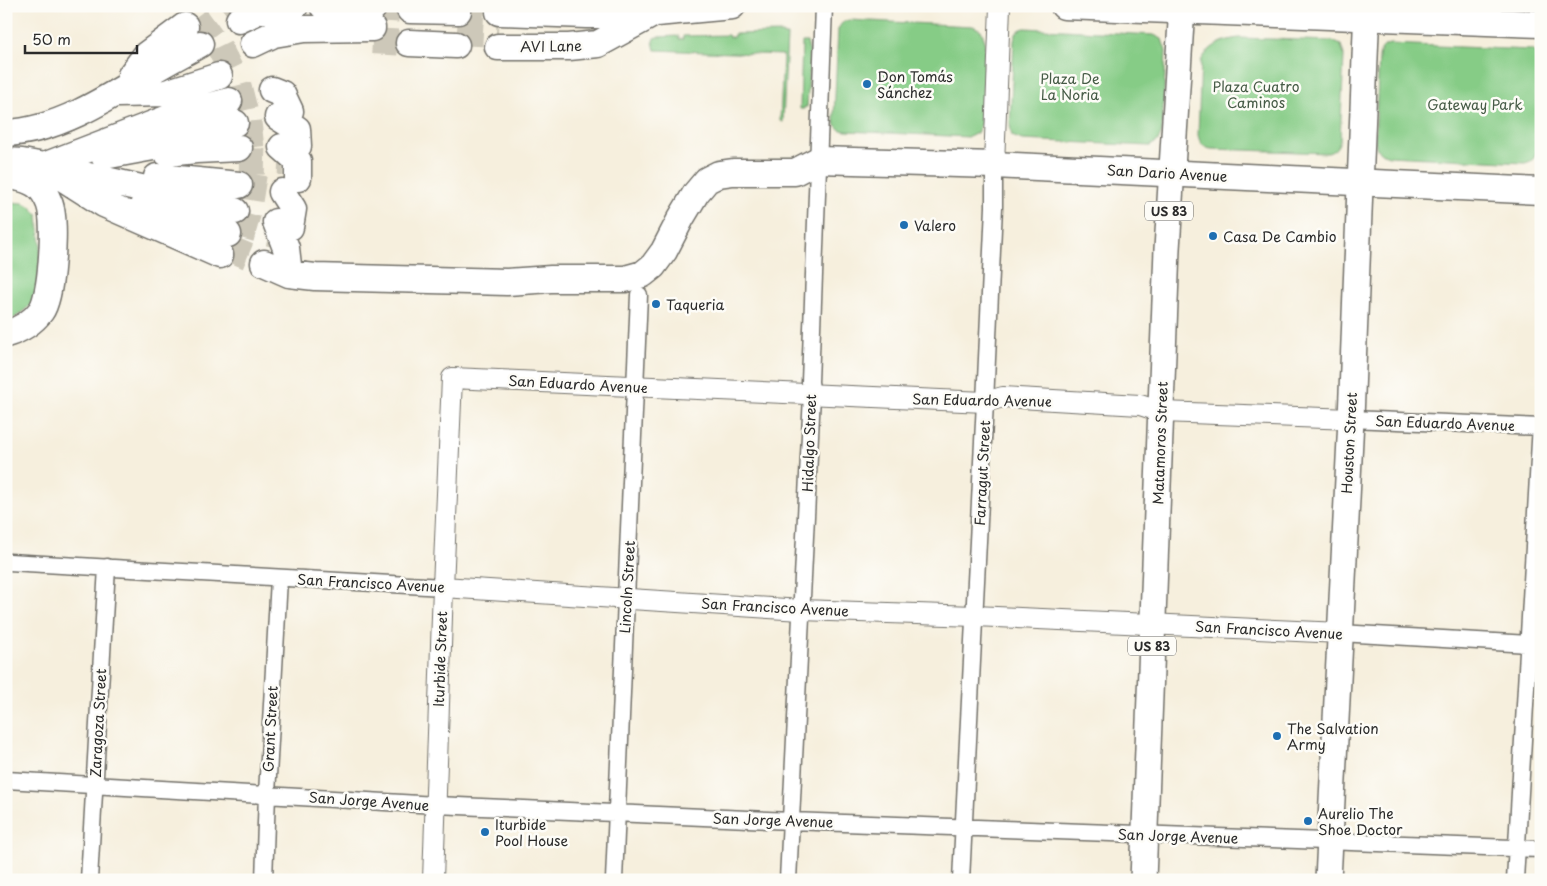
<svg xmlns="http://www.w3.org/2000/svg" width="1547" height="886" font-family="'Playpen Sans',sans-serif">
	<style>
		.green { fill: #86cc86; stroke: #587c58 }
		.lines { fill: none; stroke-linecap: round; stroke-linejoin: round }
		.trunk-tunnel { stroke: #cdc8b9; stroke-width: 26; stroke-dasharray: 26 13; stroke-linecap: butt }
		.minor-casing { stroke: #727069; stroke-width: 19 }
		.tertiary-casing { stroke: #727069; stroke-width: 22 }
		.primary-casing { stroke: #727069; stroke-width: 28 }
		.trunk-casing { stroke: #727069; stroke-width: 29 }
		.minor { stroke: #fff; stroke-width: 16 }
		.tertiary { stroke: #fff; stroke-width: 20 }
		.primary { stroke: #fff; stroke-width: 25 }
		.trunk { stroke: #fff; stroke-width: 26 }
		.poi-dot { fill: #1f6fb2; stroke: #fdfcf7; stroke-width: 2 }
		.labels { text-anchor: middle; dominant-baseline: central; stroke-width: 5; stroke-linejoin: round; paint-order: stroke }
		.shield { fill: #fdfcf7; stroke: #6a6a68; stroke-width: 1 }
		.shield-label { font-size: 12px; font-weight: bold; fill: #2b2b2b }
		.street-label { font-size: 14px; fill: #2b2b2b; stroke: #fdfcf7 }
		.poi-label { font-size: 14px; fill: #2b2b2b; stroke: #fdfcf7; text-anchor: start }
		.park-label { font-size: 14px; fill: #465b46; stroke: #fdfcf7 }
	</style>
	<rect width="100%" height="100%" fill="#fdfcf7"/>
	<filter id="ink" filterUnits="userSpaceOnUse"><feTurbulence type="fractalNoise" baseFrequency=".02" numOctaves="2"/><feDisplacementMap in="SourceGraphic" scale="10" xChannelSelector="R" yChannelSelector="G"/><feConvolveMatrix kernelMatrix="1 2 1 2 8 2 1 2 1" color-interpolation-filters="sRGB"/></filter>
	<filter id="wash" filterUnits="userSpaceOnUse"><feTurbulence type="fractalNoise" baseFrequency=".0096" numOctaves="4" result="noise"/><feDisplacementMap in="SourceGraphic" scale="20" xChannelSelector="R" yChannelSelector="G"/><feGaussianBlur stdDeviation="1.12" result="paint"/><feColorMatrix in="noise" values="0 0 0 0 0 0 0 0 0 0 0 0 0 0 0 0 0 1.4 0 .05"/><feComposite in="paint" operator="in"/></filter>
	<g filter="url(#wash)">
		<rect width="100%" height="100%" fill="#f6efdd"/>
		<!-- green -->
		<path class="green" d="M849,20L973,26L981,30L985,41L981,124L977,133L969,137L846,131C837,130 835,126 834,118L838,29C841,24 843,21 849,20Z
			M1025,28L1154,35L1162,39L1166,51L1162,132L1158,141L1150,146L1022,140L1012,136L1011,132L1010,124L1014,41C1015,34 1018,29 1025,28Z
			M783,33V35H787L783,122L780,121L783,55L655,50L653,41L654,38L657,37L679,36V39H683V36L728,35L729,37H734V34Z
			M1239,38L1332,41L1341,45L1344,55L1340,140C1338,147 1335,151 1328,153L1211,149C1202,147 1200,143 1198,135L1201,61C1209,46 1222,40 1239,38Z
			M802,42H807L810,54L807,107H804V109H800Z
			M1390,44L1531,50L1539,55L1541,59L1538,149L1534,158L1531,161L1525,163L1389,156C1380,153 1376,151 1375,141L1379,57C1380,50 1383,45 1390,44Z
			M6,202L23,203L30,206L38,215L41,246L37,300L6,325Z"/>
	</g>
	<g filter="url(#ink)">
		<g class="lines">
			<!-- trunk-tunnel -->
			<path class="trunk-tunnel" d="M373,8L410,10
				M458,11L499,12
				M457,32L498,34
				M193,35L230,8
				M372,41L409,43
				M213,64L253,44
				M229,101L272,90
				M237,136L281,131
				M239,161L283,162
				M239,185L282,192
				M232,222L274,234
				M224,246L264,263"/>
			<!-- minor casing -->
			<g class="minor-casing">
				<path id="minor" d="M1351,419L1541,427
					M9,562L443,587
					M1340,633L1529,644L1541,639
					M6,780L436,805L791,821L1541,849
					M89,880L107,567
					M264,880L267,794L279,579
					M614,880L639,295
					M788,880L812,395L810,382L824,6
					M961,880L985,402L994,207V165
					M1515,880L1541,424"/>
			</g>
			<!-- tertiary casing -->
			<g class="tertiary-casing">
				<path id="tertiary" d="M994,165L1000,6
					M443,587L801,610L975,616L1340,633
					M433,880L443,587L452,378L985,402L1003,397L1140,405L1162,412L1351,419"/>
			</g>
			<!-- primary casing -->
			<g class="primary-casing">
				<path id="primary" d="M1143,880L1167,249L1182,6
					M1328,880L1351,419L1367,6"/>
			</g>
			<!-- trunk casing -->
			<g class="trunk-casing">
				<path id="trunk" d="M323,6L373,8
					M1064,6L1541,24
					M410,10L458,11
					M499,12L586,15L656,13L732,6
					M239,20L258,11L295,6
					M409,43L456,45
					M253,44L274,34L304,29L372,28
					M498,47H569L598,44L651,15
					M131,75L146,55L185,26
					M272,90L282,94L290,111
					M117,94L166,93L219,76
					M278,117L297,129L298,146
					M6,133C57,131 108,98 150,72C166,62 184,53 200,44
					M166,136L191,129L235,123
					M282,147L298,161V178
					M167,153L196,150L239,148
					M104,156L186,141
					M6,161L22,162L44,166L189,199L235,211
					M44,166L174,116L229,101
					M6,176C19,177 32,179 41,189C45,193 50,203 51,209C55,229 52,296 41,311C32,323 20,330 6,334
					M60,176L104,204L220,255
					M157,177L239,185
					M282,192L293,209L290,227
					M144,203L228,234
					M276,222L286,248L289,274
					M264,263L289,274L315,277L507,282L551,279H625L643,274L653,266L664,251L681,218L696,193L707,180L719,174L733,172H795L818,160L994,165L1541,191"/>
			</g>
			<!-- minor -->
			<use href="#minor" class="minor"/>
			<!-- tertiary -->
			<use href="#tertiary" class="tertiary"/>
			<!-- primary -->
			<use href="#primary" class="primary"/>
			<!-- trunk -->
			<use href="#trunk" class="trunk"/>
		</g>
	</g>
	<!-- markers -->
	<g class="poi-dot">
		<circle cx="867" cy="84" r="5"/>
		<circle cx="904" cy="225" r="5"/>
		<circle cx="1213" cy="236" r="5"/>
		<circle cx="656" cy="304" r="5"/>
		<circle cx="1277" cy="736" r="5"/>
		<circle cx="1308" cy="821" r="5"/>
		<circle cx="485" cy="832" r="5"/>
	</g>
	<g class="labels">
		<!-- shield labels -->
		<g class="shield">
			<rect x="1145" y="201.5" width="48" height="19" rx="4"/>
			<rect x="1128" y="636.5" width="48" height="19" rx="4"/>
		</g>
		<g class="shield-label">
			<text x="1169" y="211">US 83</text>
			<text x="1152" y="646">US 83</text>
		</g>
		<!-- street labels -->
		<g class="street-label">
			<text transform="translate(551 46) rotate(-1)">AVI Lane</text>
			<text transform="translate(1167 173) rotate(3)">San Dario Avenue</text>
			<text transform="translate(578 384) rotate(3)">San Eduardo Avenue</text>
			<text transform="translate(982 400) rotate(1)">San Eduardo Avenue</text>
			<text transform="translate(1445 423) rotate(2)">San Eduardo Avenue</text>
			<text transform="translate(809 443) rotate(-88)">Hidalgo Street</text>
			<text transform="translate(1160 443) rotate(-88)">Matamoros Street</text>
			<text transform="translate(1349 443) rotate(-87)">Houston Street</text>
			<text transform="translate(982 473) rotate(-87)">Farragut Street</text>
			<text transform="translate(371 583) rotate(3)">San Francisco Avenue</text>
			<text transform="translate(627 587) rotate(-87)">Lincoln Street</text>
			<text transform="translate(775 607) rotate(3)">San Francisco Avenue</text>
			<text transform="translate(1269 630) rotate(3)">San Francisco Avenue</text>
			<text transform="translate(440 659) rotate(-88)">Iturbide Street</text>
			<text transform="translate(98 723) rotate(-87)">Zaragoza Street</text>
			<text transform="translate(270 729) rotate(-87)">Grant Street</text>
			<text transform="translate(369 801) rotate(4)">San Jorge Avenue</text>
			<text transform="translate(773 820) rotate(2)">San Jorge Avenue</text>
			<text transform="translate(1178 836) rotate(2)">San Jorge Avenue</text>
		</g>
		<!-- poi labels -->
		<g class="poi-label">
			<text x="877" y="76">Don Tomás<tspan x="877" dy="16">Sánchez</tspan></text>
			<text x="914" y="225">Valero</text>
			<text x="1223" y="236">Casa De Cambio</text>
			<text x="666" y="304">Taqueria</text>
			<text x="1287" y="728">The Salvation<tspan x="1287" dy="16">Army</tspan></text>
			<text x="1318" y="813">Aurelio The<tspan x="1318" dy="16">Shoe Doctor</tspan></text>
			<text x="495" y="824">Iturbide<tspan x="495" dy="16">Pool House</tspan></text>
		</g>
		<!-- park labels -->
		<g class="park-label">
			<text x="1070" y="78">Plaza De<tspan x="1070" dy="16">La Noria</tspan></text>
			<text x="1256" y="86">Plaza Cuatro<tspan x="1256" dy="16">Caminos</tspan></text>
			<text x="1475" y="104">Gateway Park</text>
		</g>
	</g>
	<!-- margin -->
	<rect width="1547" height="886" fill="none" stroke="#fdfcf7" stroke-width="25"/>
	<!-- scale -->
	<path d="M25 45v8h112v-8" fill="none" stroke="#2b2b2b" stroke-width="2.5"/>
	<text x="32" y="45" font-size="15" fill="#2b2b2b" stroke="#fdfcf7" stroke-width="4" paint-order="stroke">50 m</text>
</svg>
